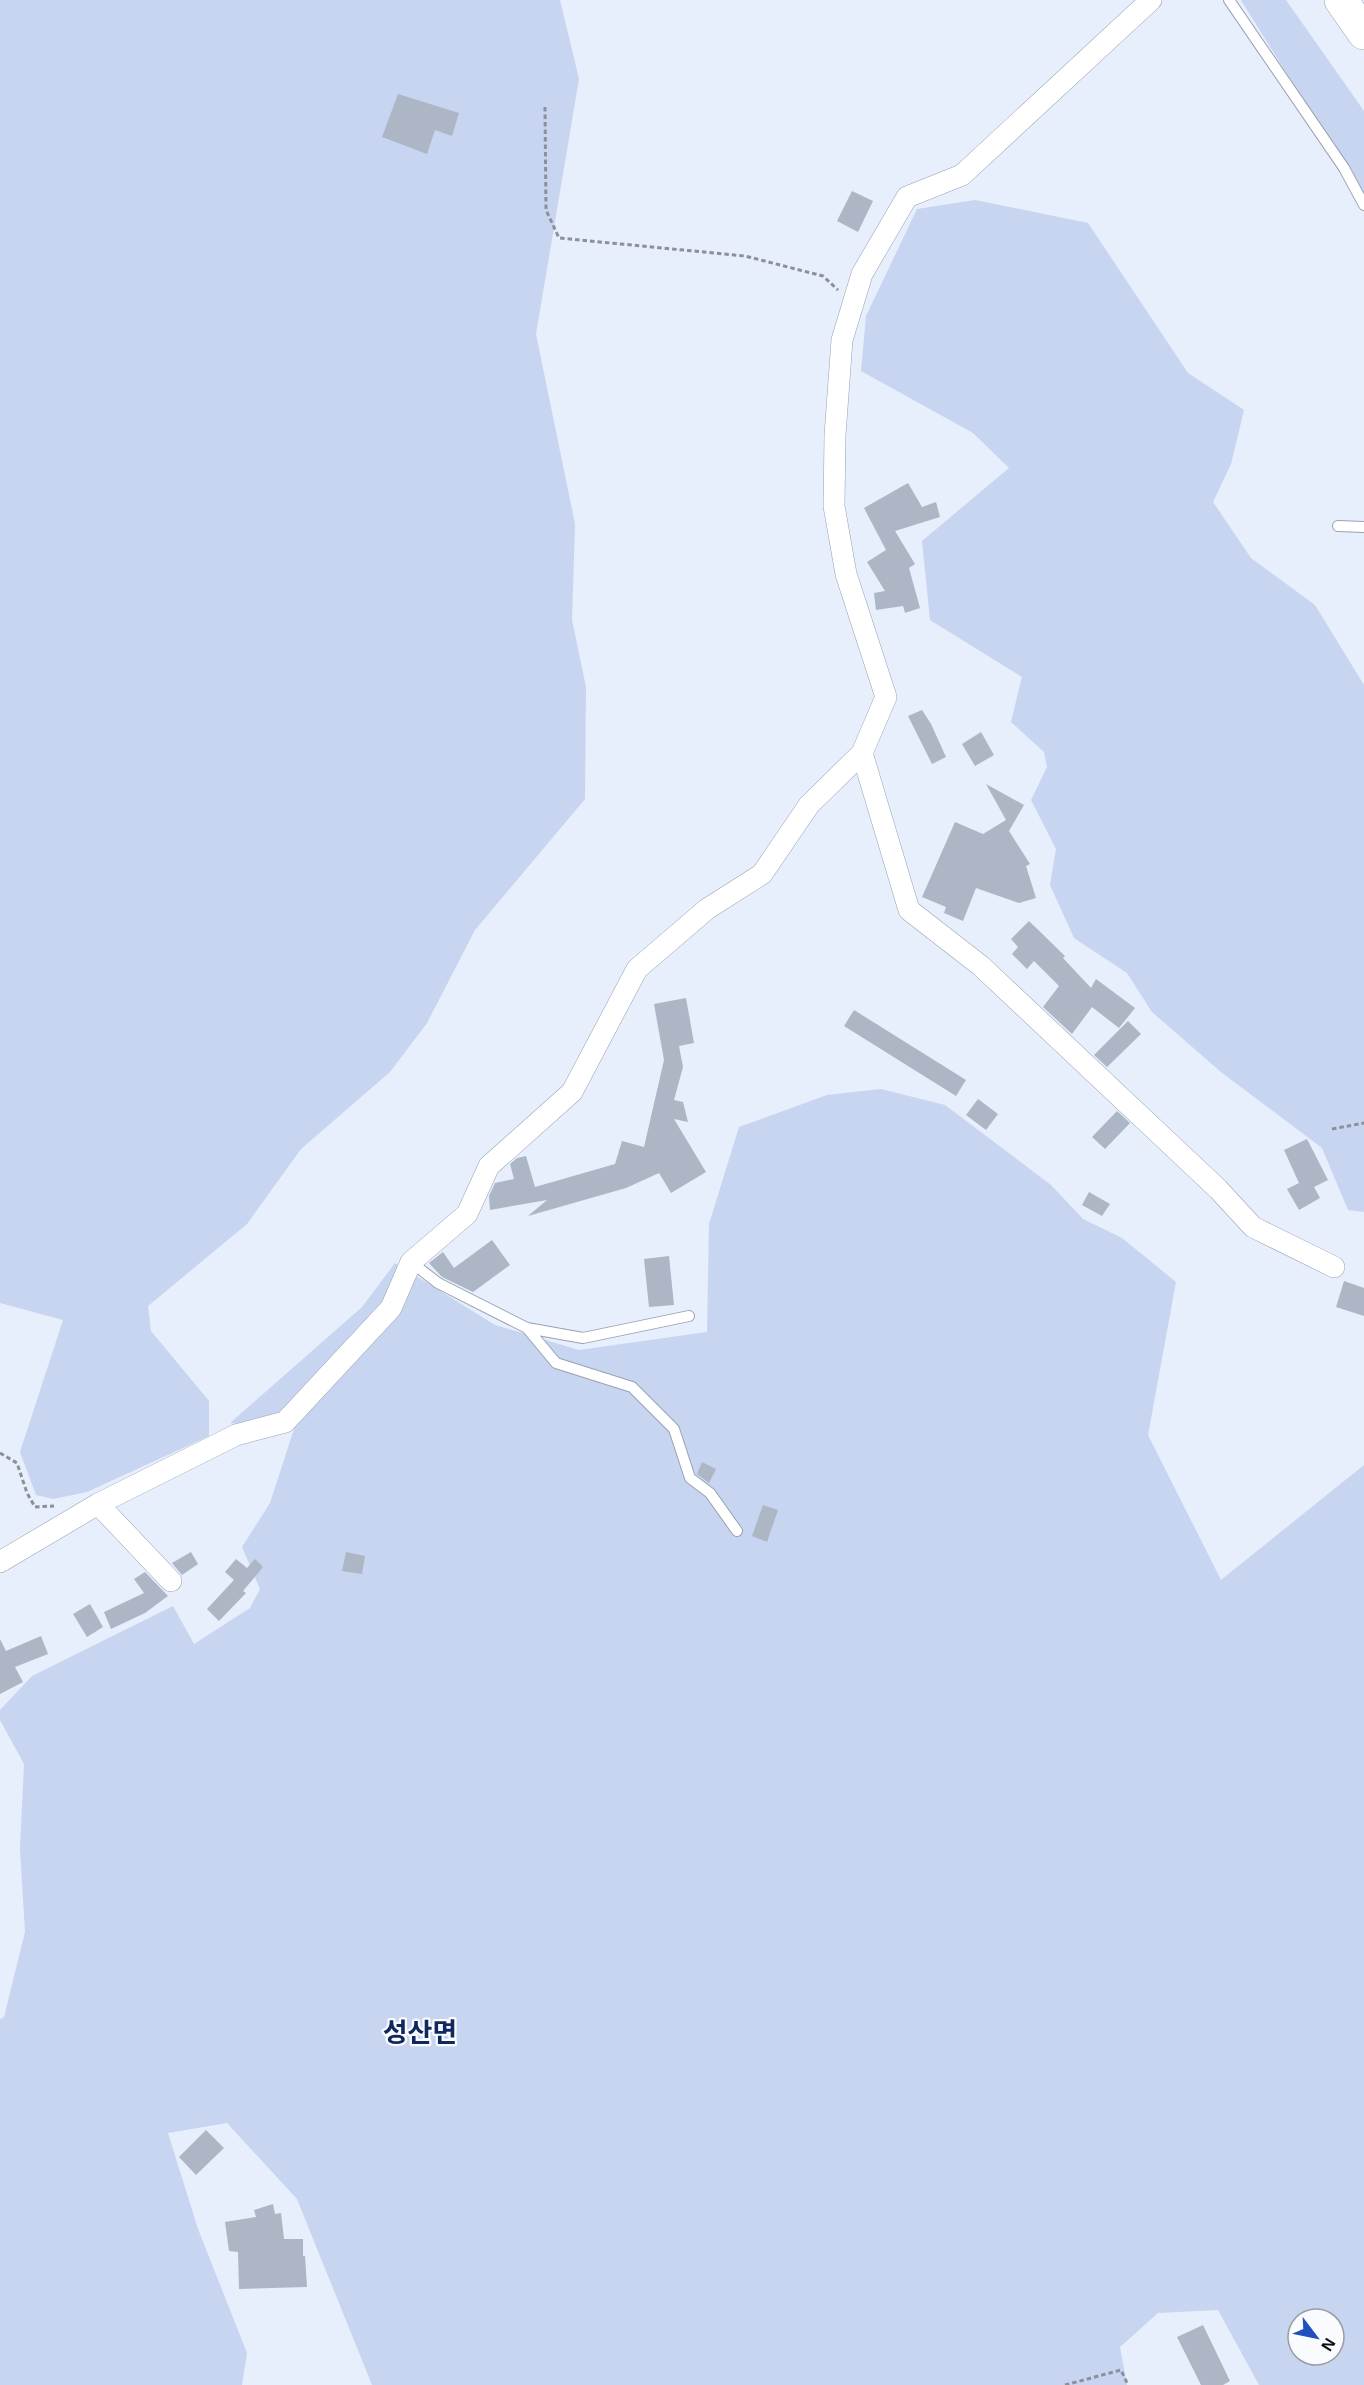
<svg xmlns="http://www.w3.org/2000/svg" width="1364" height="2385" font-family="Arial,'Noto Sans KR',sans-serif">
	<style>
		.green { fill: #c7d5f0; fill-rule: evenodd }
		.building { fill: #adb6c5 }
		.lines { fill: none; stroke-linecap: round; stroke-linejoin: round }
		.lane-casing { stroke: #99a2b1; stroke-width: 12 }
		.street-casing { stroke: #99a2b1; stroke-width: 22 }
		.primary-casing { stroke: #99a2b1; stroke-width: 34 }
		.path { stroke: #8b909a; stroke-width: 3; stroke-dasharray: 4.5 3; stroke-linecap: butt }
		.lane { stroke: #fff; stroke-width: 10 }
		.street { stroke: #fff; stroke-width: 21 }
		.primary { stroke: #fff; stroke-width: 33 }
		.labels { text-anchor: middle; dominant-baseline: central; stroke-width: 4.5; stroke-linejoin: round; paint-order: stroke }
		.district-label { font-size: 27px; font-weight: bold; fill: #10285d; stroke: #fafbff }
	</style>
	<rect width="100%" height="100%" fill="#e7eefc"/>
	<!-- green -->
	<path class="green" d="M0,0H560L579,79L536,334L575,524L572,620L586,687L585,799L475,930L427,1023L390,1072L301,1149L247,1224L148,1306L151,1331L209,1401V1436L87,1492L53,1499L36,1495L20,1452L63,1320L0,1303Z
		M1241,0H1286L1364,111V198Z
		M975,200L1088,223L1188,373L1244,410L1231,464L1213,502L1251,558L1315,605L1364,685V1212L1348,1210L1322,1148L1221,1072L1152,1012L1127,973L1074,938L1050,885L1056,849L1031,800L1047,767L1044,752L1011,722L1022,677L930,620L922,541L1009,468L973,433L861,371L866,316L917,209Z
		M881,1089L945,1105L1051,1185L1083,1219L1122,1238L1176,1282L1148,1435L1221,1580L1364,1465V2385H1259L1218,2310L1158,2313L1120,2347L1127,2385H372L297,2199L227,2123L168,2133L198,2229L247,2353L242,2385H0V2019L4,2017L25,1932L20,1849L24,1764L0,1720V1710L32,1676L173,1606L194,1644L250,1608L260,1589L242,1547L270,1503L294,1429L230,1423L362,1307L395,1263L495,1325L579,1350L707,1332L709,1224L739,1127L827,1095ZM1298,2319H1334V2355H1298Z"/>
	<!-- building -->
	<path class="building" d="M398,94L459,113L452,136L435,130L427,154L382,137Z
		M852,191L873,201L858,232L837,221Z
		M908,483L922,507L936,502L940,517L895,531L915,564L909,568L920,608L905,613L903,606L876,610L874,593L885,591L867,562L886,550L864,508Z
		M922,710L931,724L946,757L932,764L908,716Z
		M981,732L994,755L975,766L962,744Z
		M986,784L1024,805L1009,831L1030,864L1026,866L1036,898L1019,903L976,888L963,921L944,913L946,907L922,897L955,822L983,834L1006,820Z
		M1029,921L1065,956L1063,958L1091,988L1096,979L1135,1008L1119,1028L1092,1007L1072,1034L1043,1007L1059,986L1034,961L1027,969L1012,954L1018,947L1011,939Z
		M686,998L694,1043L679,1046L683,1067L674,1100L683,1102L688,1122L674,1119L706,1172L671,1193L659,1173L626,1188L528,1216L547,1200L490,1210L489,1196L495,1183L514,1179L510,1164L517,1158L526,1156L535,1187L615,1164L622,1141L644,1147L664,1060L654,1004Z
		M854,1010L966,1080L956,1096L844,1026Z
		M1128,1021L1141,1034L1107,1067L1094,1055Z
		M978,1099L998,1114L986,1130L966,1115Z
		M1117,1111L1130,1123L1105,1149L1092,1137Z
		M1307,1139L1328,1180L1314,1187L1320,1198L1299,1210L1287,1189L1299,1183L1284,1150Z
		M1089,1192L1110,1204L1102,1216L1082,1205Z
		M492,1240L510,1265L473,1292L442,1277L429,1263L443,1252L454,1268Z
		M669,1256L674,1305L649,1307L644,1259Z
		M1344,1281L1364,1288V1316L1336,1307Z
		M702,1462L716,1469L709,1483L697,1474Z
		M763,1505L778,1510L767,1542L752,1536Z
		M191,1552L198,1564L182,1575L172,1563Z
		M346,1552L365,1556L362,1574L342,1571Z
		M236,1559L247,1568L255,1559L263,1567L243,1591L246,1593L219,1621L207,1609L234,1580L225,1572Z
		M145,1572L168,1596L145,1613L111,1629L104,1612L144,1593L134,1579Z
		M90,1604L103,1627L87,1637L73,1614Z
		M41,1636L48,1654L15,1667L23,1682L0,1694V1639L6,1651Z
		M206,2130L224,2148L196,2175L179,2157Z
		M273,2204L275,2214L281,2213L284,2239H303V2256H305L307,2287L239,2289L238,2252L229,2251L225,2222L256,2217L254,2210Z
		M1203,2325L1230,2381L1223,2385H1201L1177,2337Z"/>
	<g class="lines">
		<!-- lane casing -->
		<g class="lane-casing">
			<path id="lane" d="M1229,0L1344,168L1364,205
				M1338,526L1364,527
				M411,1262L438,1283L527,1328L583,1338L689,1316
				M527,1328L556,1363L632,1387L674,1429L690,1478L710,1493L737,1531"/>
		</g>
		<!-- street casing -->
		<g class="street-casing">
			<path id="street" d="M1151,0L962,175L907,197L862,274L842,340L835,435L834,506L846,574L886,697L862,753L909,910L981,966L1218,1189L1253,1227L1334,1267
				M98,1504L171,1581
				M0,1562L98,1504L236,1435L285,1422L391,1308L411,1262L467,1214L489,1166L572,1092L637,969L707,909L762,874L809,805L862,753"/>
		</g>
		<!-- primary casing -->
		<g class="primary-casing">
			<path id="primary" d="M1341,0L1364,33"/>
		</g>
		<!-- path -->
		<path class="path" d="M545,107L546,210L559,238L745,256L823,276L838,290
			M1332,1129L1364,1123
			M0,1453L17,1463L27,1493L35,1507L54,1506
			M1065,2385L1121,2370L1128,2385"/>
		<!-- lane -->
		<use href="#lane" class="lane"/>
		<!-- street -->
		<use href="#street" class="street"/>
		<!-- primary -->
		<use href="#primary" class="primary"/>
	</g>
	<g class="labels">
		<!-- district labels -->
		<g class="district-label">
			<text x="420" y="2033">성산면</text>
		</g>
	</g>
	<!-- north arrow -->
	<g transform="translate(1316 2337) rotate(122)"><circle r="28" fill="#fafbff" stroke="#9b9da1" stroke-width="1.5"/>
	<path d="M0-4.5L10 22L0 15L-10 22Z" fill="#1f50be"/>
	<text y="-9" font-size="16" font-weight="bold" text-anchor="middle" fill="#0c0f14">N</text>
	</g>
</svg>
